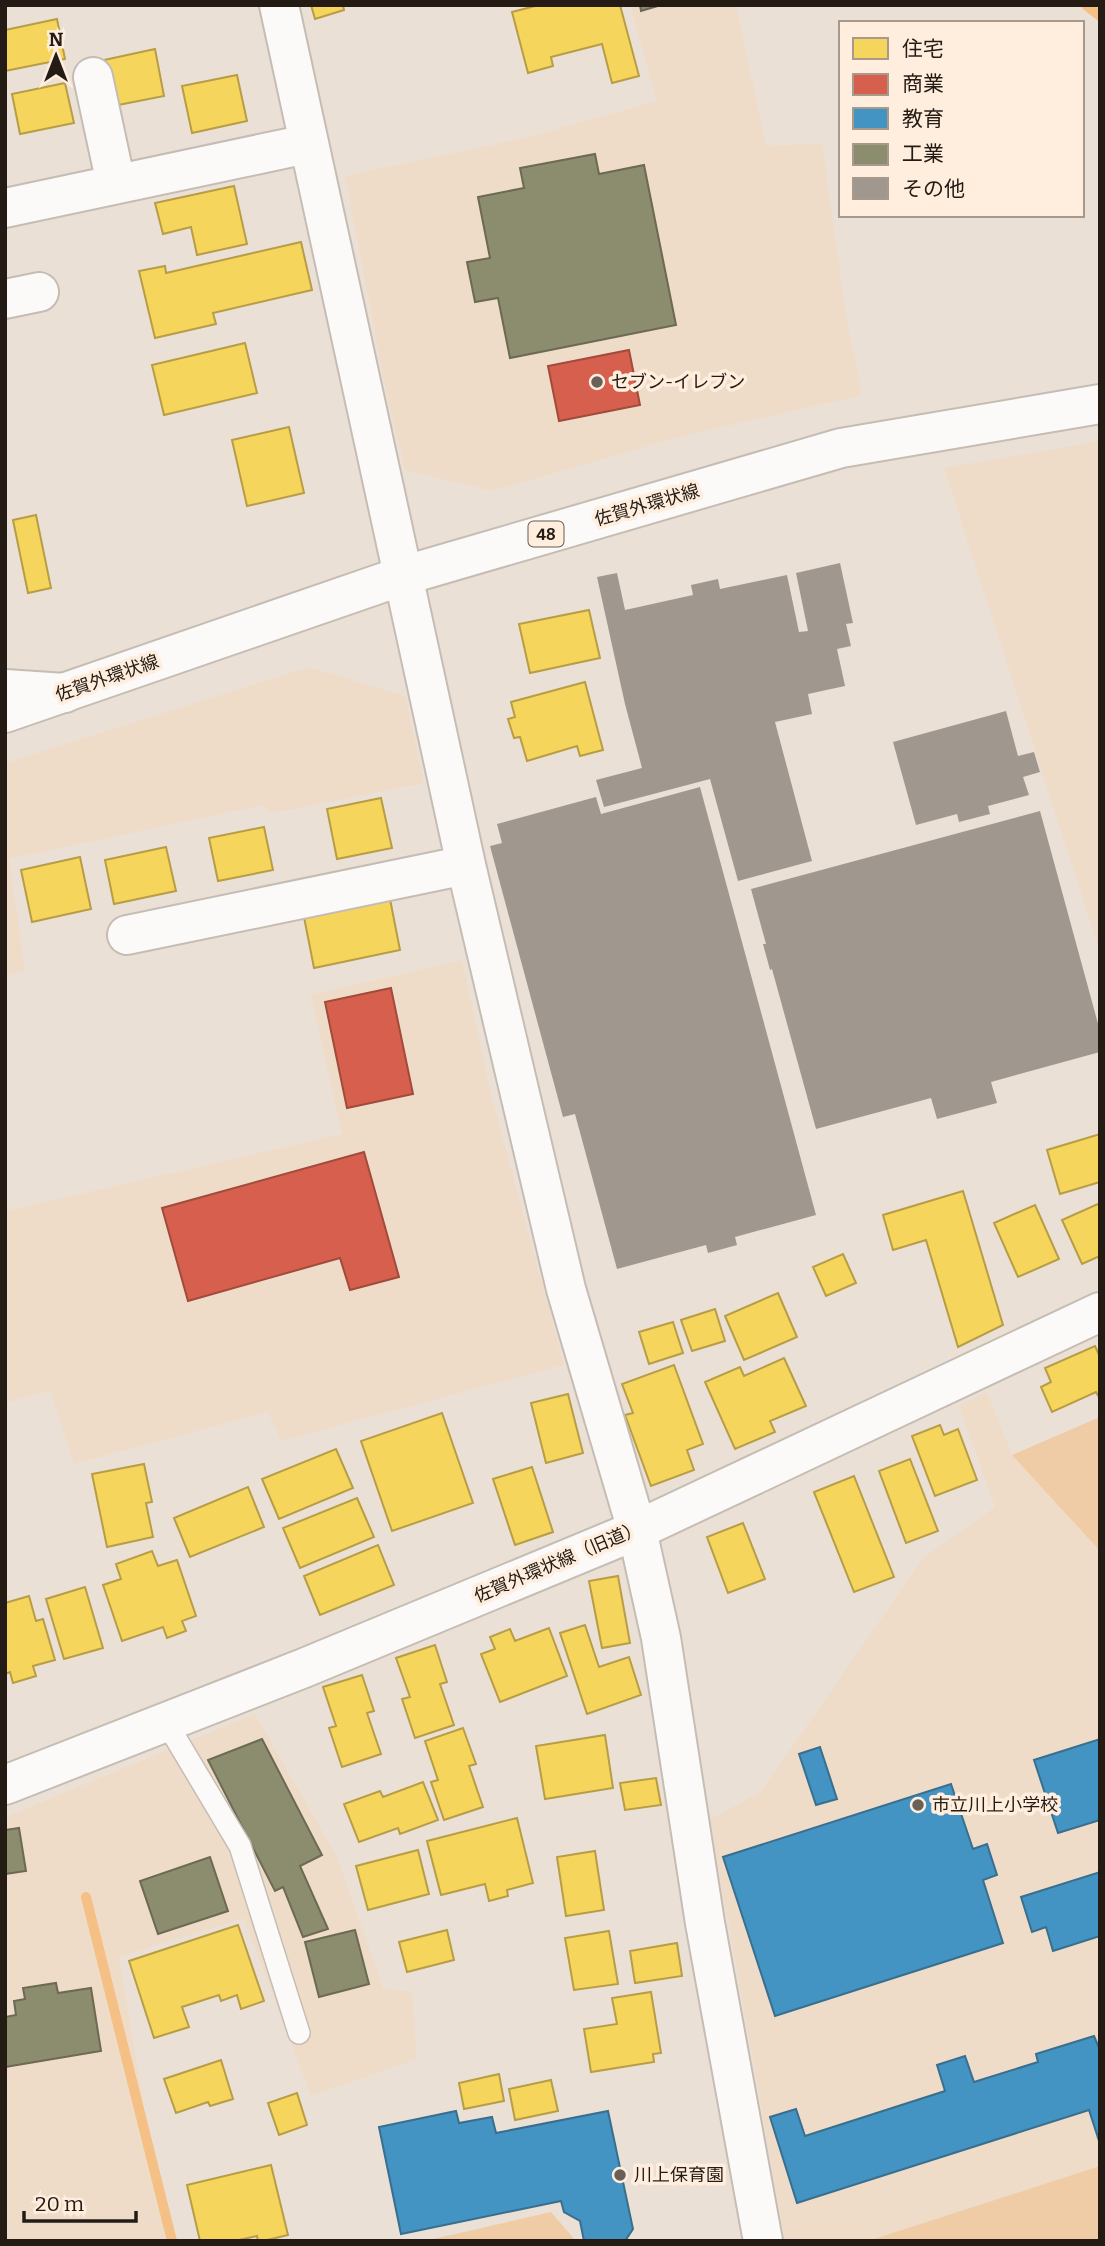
<svg xmlns="http://www.w3.org/2000/svg" width="1105" height="2246" font-family="Bitter,'Noto Sans JP',serif">
	<style>
		.built { fill: #efdcc8 }
		.green { fill: #efcca6 }
		.homes { fill: #f6d55c; stroke: #b79d46; stroke-width: 2 }
		.shops { fill: #d6604d; stroke: #a04b3c; stroke-width: 2 }
		.schools { fill: #4393c3; stroke: #396f8e; stroke-width: 2 }
		.industry { fill: #8c8c6e; stroke: #6c6a53; stroke-width: 2 }
		.lines { fill: none; stroke-linecap: round; stroke-linejoin: round }
		.stream { stroke: #f4c086; stroke-width: 10 }
		.building { fill: #a0978f }
		.lane-casing { stroke: #c5bdb4; stroke-width: 24 }
		.street-casing { stroke: #c5bdb4; stroke-width: 42 }
		.secondary-casing { stroke: #c5bdb4; stroke-width: 42 }
		.primary-casing { stroke: #c5bdb4; stroke-width: 42 }
		.lane { stroke: #fcfaf9; stroke-width: 21 }
		.street { stroke: #fcfaf9; stroke-width: 38 }
		.secondary { stroke: #fcfaf9; stroke-width: 38 }
		.primary { stroke: #fcfaf9; stroke-width: 38 }
		.poi-dot { fill: #696058; stroke: #ffeede; stroke-width: 2.5 }
		.labels { text-anchor: middle; dominant-baseline: central; stroke-width: 7; stroke-linejoin: round; paint-order: stroke }
		.shield { fill: #ffeede; stroke: #655a51; stroke-width: 2 }
		.shield-label { font-size: 16px; font-weight: bold; fill: #231b14 }
		.poi-label { font-size: 18px; fill: #231b14; stroke: #ffeede; text-anchor: start }
		.street-label { font-size: 18px; fill: #231b14; stroke: #ffeede }
	</style>
	<rect width="100%" height="100%" fill="#ebe0d5"/>
	<!-- built -->
	<path class="built" d="M630,5H736L766,146L822,143L847,322L861,388L859,396L683,436L492,491L405,470L387,395L345,176L520,139L657,101Z
		M1100,441V952L944,468Z
		M309,667L405,696L424,783L269,814L264,805L9,859L25,970L5,976V763Z
		M462,960L492,1098L564,1365L281,1441L268,1412L74,1464L50,1391L5,1403V1211L342,1134L311,995Z
		M987,1392L1012,1455L1100,1417V2241H785L710,1819L761,1792L923,1558L995,1507L959,1406Z
		M255,1714L337,1857L383,1988L412,1992L417,2059L311,2096L244,1918L119,1957L166,2241H5V1817Z"/>
	<!-- green -->
	<path class="green" d="M1100,1417V1551L1012,1455Z
		M1100,2166V2241H868Z
		M551,2212L576,2241L433,2239Z"/>
	<!-- homes -->
	<path class="homes" d="M311,5H343L344,10L315,19Z
		M539,5H620L639,76L612,83L602,44L551,57L553,66L528,73L512,12Z
		M57,19L65,59L5,71V30Z
		M155,49L164,96L113,106L104,60Z
		M237,75L247,121L192,133L182,86Z
		M65,83L74,123L20,134L12,94Z
		M234,186L247,244L197,255L191,227L163,234L155,203Z
		M301,242L312,290L213,313L216,324L155,338L139,271L165,266L166,273Z
		M245,343L257,393L164,415L152,365Z
		M289,427L304,493L247,506L232,440Z
		M36,515L51,588L28,593L13,520Z
		M589,610L600,658L530,673L519,624Z
		M585,682L603,750L580,756L577,746L527,761L520,737L514,738L508,719L515,717L511,702Z
		M381,798L392,848L337,859L327,809Z
		M264,827L273,870L218,881L209,838Z
		M166,847L176,891L114,904L105,860Z
		M80,857L91,909L32,922L21,870Z
		M390,899L400,950L314,968L304,917Z
		M1100,1134V1182L1060,1194L1047,1150Z
		M963,1191L1003,1325L958,1347L926,1240L893,1250L883,1215Z
		M1100,1203V1256L1082,1264L1062,1220Z
		M1035,1205L1059,1259L1018,1277L994,1223Z
		M843,1254L856,1283L826,1296L813,1267Z
		M778,1293L797,1337L744,1360L725,1316Z
		M715,1309L725,1341L692,1351L681,1320Z
		M673,1322L683,1353L649,1364L639,1332Z
		M1095,1346L1100,1357V1399L1096,1392L1052,1412L1041,1387L1051,1382L1045,1368Z
		M784,1358L806,1406L770,1421L775,1432L735,1449L705,1382L740,1367L744,1376Z
		M674,1365L703,1444L687,1450L694,1470L651,1486L625,1415L633,1413L622,1384Z
		M568,1394L583,1453L546,1463L531,1403Z
		M442,1413L473,1503L392,1531L361,1441Z
		M940,1425L944,1435L958,1429L977,1480L935,1496L912,1436Z
		M336,1449L353,1488L279,1519L262,1479Z
		M910,1459L938,1531L906,1543L879,1471Z
		M144,1464L152,1502L146,1503L153,1537L107,1547L92,1474Z
		M532,1467L553,1532L515,1545L493,1479Z
		M854,1476L894,1577L854,1592L814,1492Z
		M248,1487L264,1527L190,1557L174,1518Z
		M357,1498L374,1537L300,1568L283,1528Z
		M743,1523L765,1579L728,1593L707,1537Z
		M378,1545L394,1585L320,1615L304,1576Z
		M152,1551L158,1566L177,1560L196,1616L182,1621L186,1631L167,1638L163,1627L122,1641L103,1585L121,1579L116,1564Z
		M618,1576L630,1643L602,1648L589,1581Z
		M85,1587L103,1648L64,1659L46,1599Z
		M29,1596L36,1621L43,1619L55,1660L33,1666L36,1676L13,1683L10,1672L5,1674V1603Z
		M585,1625L599,1667L629,1657L641,1695L587,1714L560,1633Z
		M549,1628L567,1676L500,1702L481,1654L495,1649L490,1637L510,1629L515,1641Z
		M435,1645L447,1682L440,1684L454,1725L415,1738L402,1699L410,1697L396,1658Z
		M362,1675L374,1711L367,1713L381,1754L342,1767L329,1728L336,1726L323,1687Z
		M463,1728L476,1764L469,1766L483,1807L444,1820L431,1782L438,1780L425,1741Z
		M605,1735L613,1788L545,1799L536,1746Z
		M656,1778L661,1805L625,1810L620,1783Z
		M423,1782L438,1820L400,1834L398,1828L359,1842L344,1804L380,1791L383,1797Z
		M517,1818L533,1883L507,1890L508,1896L489,1901L485,1884L441,1895L427,1841Z
		M418,1850L429,1894L368,1910L356,1866Z
		M595,1851L604,1910L566,1916L557,1857Z
		M238,1925L264,2001L241,2009L237,1995L221,2001L219,1995L182,2007L189,2027L154,2038L129,1961Z
		M447,1930L454,1960L407,1972L399,1942Z
		M609,1931L618,1984L574,1990L565,1938Z
		M677,1943L682,1976L635,1983L630,1951Z
		M651,1992L661,2053L653,2054L654,2062L591,2072L584,2029L617,2024L612,1998Z
		M221,2060L233,2099L210,2106L208,2102L176,2113L164,2079Z
		M499,2074L504,2101L464,2109L459,2083Z
		M551,2080L558,2111L515,2120L509,2089Z
		M297,2093L307,2125L279,2135L268,2103Z
		M271,2165L288,2235L263,2241H258L257,2236L234,2241H200L187,2185Z"/>
	<!-- shops -->
	<path class="shops" d="M629,350L640,405L559,421L548,366Z
		M391,988L413,1094L347,1108L325,1002Z
		M364,1152L399,1277L350,1290L340,1258L188,1301L162,1208Z"/>
	<!-- schools -->
	<path class="schools" d="M1100,1739V1820L1058,1833L1034,1760Z
		M820,1747L837,1799L816,1805L799,1754Z
		M951,1784L973,1849L987,1844L997,1875L983,1880L1003,1943L775,2016L723,1857Z
		M1100,1872V1936L1053,1951L1046,1927L1032,1932L1021,1897Z
		M1094,2036L1100,2050V2144L1089,2110L797,2203L770,2117L796,2109L805,2136L945,2091L937,2065L965,2056L974,2082L1038,2062L1036,2054Z
		M456,2111L459,2123L492,2117L496,2133L608,2111L633,2229L625,2241H584L580,2221L564,2212L561,2201L401,2234L379,2127Z"/>
	<!-- industry -->
	<path class="industry" d="M640,5H661L641,11Z
		M595,154L599,174L644,165L676,325L510,358L498,298L475,302L467,262L490,258L478,197L524,188L520,168Z
		M262,1739L322,1855L300,1866L328,1929L303,1937L283,1887L275,1891L208,1760Z
		M19,1828L26,1871L5,1874V1830Z
		M210,1857L228,1911L158,1934L140,1881Z
		M355,1930L369,1984L319,1997L305,1942Z
		M56,1983L58,1993L91,1988L101,2051L5,2067V2017L16,2015L14,2001L25,1999L23,1988Z"/>
	<g class="lines">
		<!-- stream -->
		<path class="stream" d="M1086,5L1100,16
			M86,1897L172,2241"/>
	</g>
	<!-- building -->
	<path class="building" d="M840,563L853,623L846,624L851,646L837,649L845,686L808,694L812,714L775,722L812,861L738,881L710,779L604,807L596,780L642,768L625,704L597,577L617,573L625,610L693,595L691,585L718,579L720,589L787,575L799,632L808,631L796,573Z
		M1006,711L1018,756L1034,752L1040,772L1023,777L1029,795L988,806L990,814L959,822L957,814L916,825L893,742Z
		M700,787L816,1215L735,1237L737,1245L708,1253L706,1245L617,1269L575,1114L563,1117L490,846L502,843L497,824L596,797L601,814Z
		M1040,811L1100,1031V1052L991,1082L997,1103L937,1119L931,1098L816,1129L772,969L770,970L763,944H766L751,889Z"/>
	<g class="lines">
		<!-- lane casing -->
		<g class="lane-casing">
			<path id="lane" d="M166,1722L240,1846L299,2033"/>
		</g>
		<!-- street casing -->
		<g class="street-casing">
			<path id="street" d="M279,5L466,865L566,1289L637,1530L661,1638L705,1923L763,2241
				M93,77L116,184
				M5,208L307,144
				M5,299L39,292
				M5,689L65,693
				M127,935L466,865"/>
		</g>
		<!-- secondary casing -->
		<g class="secondary-casing">
			<path id="secondary" d="M5,1785L304,1668L637,1530L1100,1312"/>
		</g>
		<!-- primary casing -->
		<g class="primary-casing">
			<path id="primary" d="M5,713L402,576L841,448L1100,404"/>
		</g>
		<!-- lane -->
		<use href="#lane" class="lane"/>
		<!-- street -->
		<use href="#street" class="street"/>
		<!-- secondary -->
		<use href="#secondary" class="secondary"/>
		<!-- primary -->
		<use href="#primary" class="primary"/>
	</g>
	<!-- markers -->
	<g class="poi-dot">
		<circle cx="597" cy="382" r="7"/>
		<circle cx="918" cy="1805" r="7"/>
		<circle cx="620" cy="2175" r="7"/>
	</g>
	<g class="labels">
		<!-- shield labels -->
		<rect class="shield" x="528.5" y="521.5" width="35" height="25" rx="5"/>
		<g class="shield-label">
			<text x="546" y="534">48</text>
		</g>
		<!-- poi labels -->
		<g class="poi-label">
			<text x="611" y="382">セブン-イレブン</text>
			<text x="932" y="1805">市立川上小学校</text>
			<text x="634" y="2175">川上保育園</text>
		</g>
		<!-- street labels -->
		<g class="street-label">
			<text transform="translate(647 505) rotate(-16)">佐賀外環状線</text>
			<text transform="translate(107 678) rotate(-19)">佐賀外環状線</text>
			<text transform="translate(558 1562) rotate(-23)">佐賀外環状線（旧道）</text>
		</g>
	</g>
	<!-- border -->
	<rect width="1105" height="2246" fill="none" stroke="#231b14" stroke-width="14"/>
	<!-- legend -->
	<rect x="839" y="21" width="245" height="196" fill="#ffeede" stroke="#a79a8d" stroke-width="2"/>
	<rect x="853" y="38" width="35" height="21" fill="#f6d55c" stroke="#a79a8d" stroke-width="2"/>
	<text x="902" y="56" font-size="21" fill="#231b14">住宅</text>
	<rect x="853" y="74" width="35" height="21" fill="#d6604d" stroke="#a79a8d" stroke-width="2"/>
	<text x="902" y="91" font-size="21" fill="#231b14">商業</text>
	<rect x="853" y="108" width="35" height="21" fill="#4393c3" stroke="#a79a8d" stroke-width="2"/>
	<text x="902" y="126" font-size="21" fill="#231b14">教育</text>
	<rect x="853" y="144" width="35" height="21" fill="#8c8c6e" stroke="#a79a8d" stroke-width="2"/>
	<text x="902" y="161" font-size="21" fill="#231b14">工業</text>
	<rect x="853" y="178" width="35" height="21" fill="#a0978f" stroke="#a79a8d" stroke-width="2"/>
	<text x="902" y="196" font-size="21" fill="#231b14">その他</text>
	<!-- north arrow -->
	<g transform="translate(56 56)" stroke="#ffeede" stroke-width="5" paint-order="stroke">
	<path d="M0-5L12 26L0 18L-12 26Z" fill="#231b14"/>
	<text y="-10" font-size="19" font-weight="bold" text-anchor="middle" fill="#231b14">N</text>
	</g>
	<!-- scale -->
	<path d="M24 2211v10h112v-10" fill="none" stroke="#231b14" stroke-width="3.5"/>
	<text x="35" y="2211" font-size="21" fill="#231b14" stroke="#ffeede" stroke-width="5" paint-order="stroke">20 m</text>
</svg>
